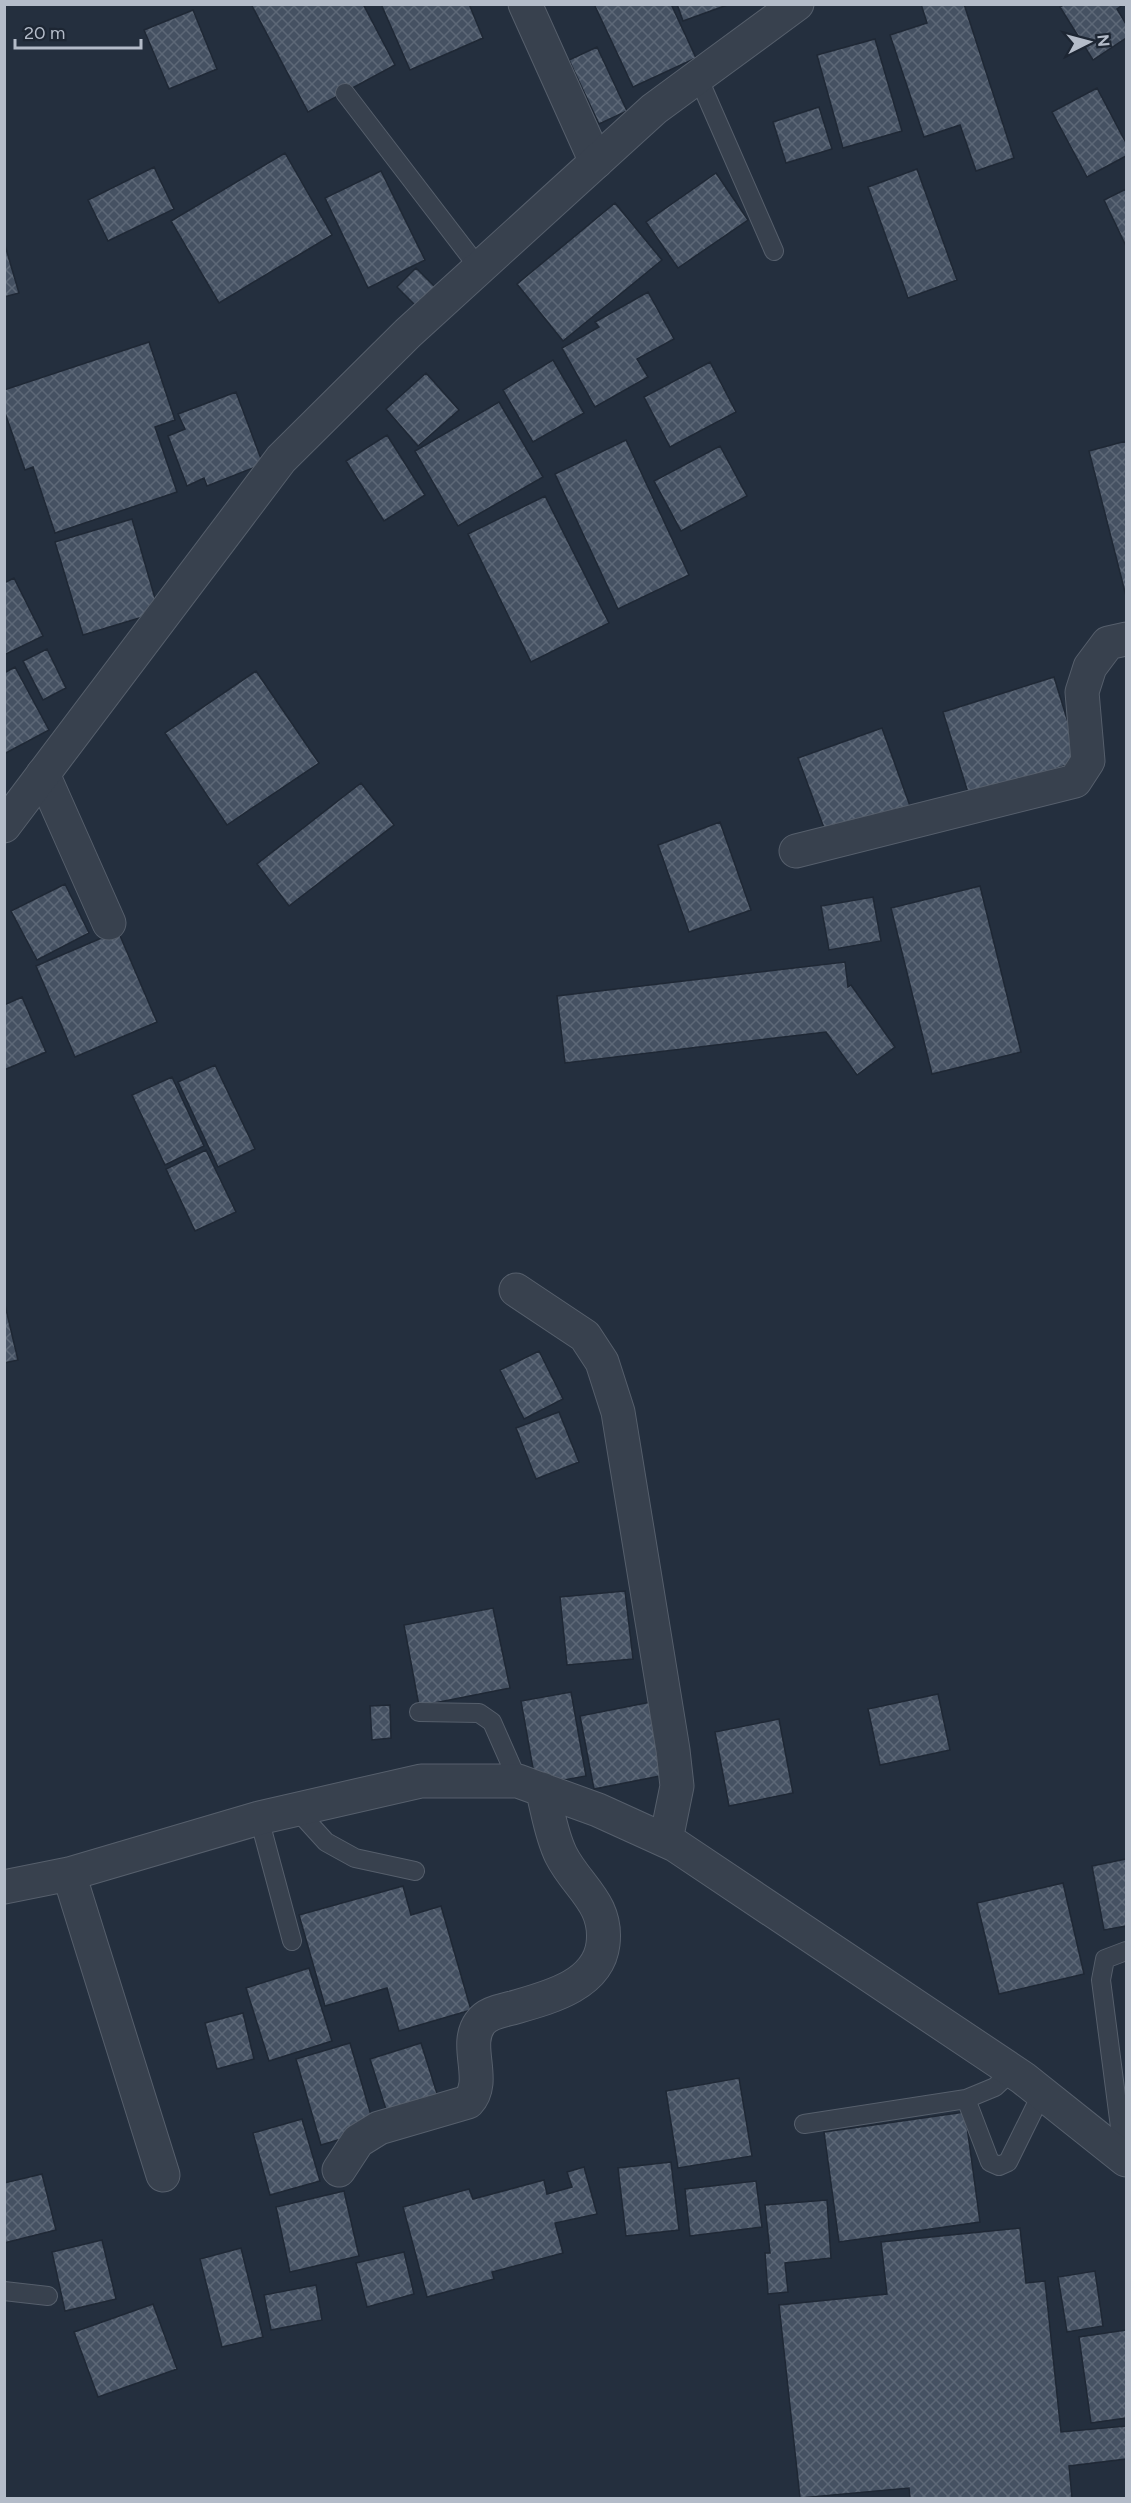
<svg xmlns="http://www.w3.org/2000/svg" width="1131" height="2503" font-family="Figtree,sans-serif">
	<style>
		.building { fill: url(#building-cross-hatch); stroke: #1f2835; stroke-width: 1.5 }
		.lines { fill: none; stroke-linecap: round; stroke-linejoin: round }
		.service-casing { stroke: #565f6c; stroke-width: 20 }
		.minor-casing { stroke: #565f6c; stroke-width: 35 }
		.tertiary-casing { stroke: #565f6c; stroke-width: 35 }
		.service { stroke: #38414e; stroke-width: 18 }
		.minor { stroke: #38414e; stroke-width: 33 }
		.tertiary { stroke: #38414e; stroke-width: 33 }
	</style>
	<defs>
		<pattern id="building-cross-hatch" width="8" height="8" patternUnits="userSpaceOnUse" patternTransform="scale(1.5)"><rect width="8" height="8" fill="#455162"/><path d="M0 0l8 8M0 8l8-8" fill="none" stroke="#5d6877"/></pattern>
	</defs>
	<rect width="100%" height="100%" fill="#242f3e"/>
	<!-- building -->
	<path class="building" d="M251,4H363L395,65L308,112Z
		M381,4H469L483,38L410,70Z
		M594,4H671L696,58L633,87Z
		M677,4H730L683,21Z
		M921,4H964L1014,158L976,171L960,125L924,137L890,35L927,23Z
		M1065,4H1124L1117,9L1126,24V38L1093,60L1060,7Z
		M193,10L217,69L169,89L144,30Z
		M875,39L902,131L843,148L817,55Z
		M597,47L627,111L599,124L569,60Z
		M1097,88L1126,143V156L1087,177L1052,112Z
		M819,107L832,149L786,163L773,122Z
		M285,153L332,235L219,303L171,221Z
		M154,167L174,209L108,241L88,200Z
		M917,169L957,280L908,298L868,187Z
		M381,171L425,260L368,288L325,198Z
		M716,173L748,220L678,268L646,222Z
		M1126,189V246L1104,200Z
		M615,203L662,260L563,341L517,284Z
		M4,242L19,293L4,297Z
		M416,268L440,292L421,311L397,287Z
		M648,292L674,339L637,359L648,377L595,407L562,348L599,327L595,322Z
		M149,342L175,420L155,427L177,492L55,533L33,467L25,470L4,410V390Z
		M553,360L584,413L533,442L503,390Z
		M710,362L736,412L670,447L644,397Z
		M426,373L459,410L418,446L386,409Z
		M236,392L263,464L207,486L204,478L187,486L168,436L185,429L178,414Z
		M499,402L543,477L458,526L415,451Z
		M387,435L425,495L384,521L346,461Z
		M626,440L689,575L618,609L555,474Z
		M1126,441V596L1089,451Z
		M720,446L747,496L681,531L654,481Z
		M545,496L609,623L531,662L468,534Z
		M132,519L159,612L83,635L55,542Z
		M14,578L43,636L4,655V583Z
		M47,649L66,688L43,700L23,661Z
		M15,667L49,730L4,754V673Z
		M256,671L319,763L227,825L165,733Z
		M1054,677L1080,761L969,796L943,712Z
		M882,728L910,806L827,836L798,758Z
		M361,783L394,825L289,906L257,864Z
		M720,822L751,910L689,932L658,845Z
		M65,884L89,933L37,960L11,911Z
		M980,886L1021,1052L932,1074L891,908Z
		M873,897L881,941L829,950L821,906Z
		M118,931L157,1022L75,1057L36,966Z
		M845,962L848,987L851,985L895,1047L857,1075L826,1032L565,1063L557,996Z
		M22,997L46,1052L4,1070V1005Z
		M215,1065L255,1149L218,1167L178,1082Z
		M172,1077L204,1146L165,1165L132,1095Z
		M206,1150L236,1212L195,1231L166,1169Z
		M4,1301L18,1360L4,1363Z
		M539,1351L563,1399L524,1419L500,1370Z
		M559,1412L579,1462L536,1479L516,1428Z
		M625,1591L633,1659L567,1665L560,1597Z
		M493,1608L510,1688L419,1706L404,1625Z
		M571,1692L586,1776L536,1785L521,1701Z
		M938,1694L950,1750L880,1765L868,1709Z
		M651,1702L665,1775L594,1789L580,1716Z
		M390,1705L391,1738L372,1740L370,1706Z
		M779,1719L793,1793L729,1806L715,1732Z
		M1126,1859V1926L1104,1930L1092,1866Z
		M1063,1883L1084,1974L999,1994L977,1903Z
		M403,1886L411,1915L441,1906L471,2010L399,2031L387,1988L325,2006L299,1915Z
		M309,1968L332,2041L269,2061L246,1988Z
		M243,2013L254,2059L217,2069L205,2023Z
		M350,2043L375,2129L321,2145L296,2059Z
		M421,2043L440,2103L389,2119L370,2059Z
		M739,2078L752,2156L678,2168L666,2091Z
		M965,2112L980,2222L839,2242L824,2132Z
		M302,2119L320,2181L270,2195L253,2133Z
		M671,2162L679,2230L626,2236L618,2168Z
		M584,2167L597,2214L555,2223L563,2253L492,2272L494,2279L427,2297L403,2207L469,2189L473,2199L544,2180L547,2194L572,2187L567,2172Z
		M42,2174L56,2230L4,2243V2183Z
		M756,2181L762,2227L690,2236L685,2189Z
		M344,2191L359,2256L290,2272L276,2207Z
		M827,2200L831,2258L785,2263L788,2292L768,2294L765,2253H770L765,2205Z
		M1020,2228L1026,2283L1045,2281L1061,2432L1126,2426V2459L1069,2466L1072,2498H910L909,2488L800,2498L779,2305L887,2294L881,2242Z
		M102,2240L116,2299L65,2311L52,2252Z
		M241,2248L263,2337L222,2347L200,2259Z
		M404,2252L414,2294L367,2307L356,2263Z
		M1095,2271L1103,2326L1067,2332L1058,2277Z
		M316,2285L322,2320L271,2330L264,2295Z
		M153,2304L177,2369L98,2397L74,2332Z
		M1126,2330V2418L1091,2423L1079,2337Z"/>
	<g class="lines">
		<!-- service casing -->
		<g class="service-casing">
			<path id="service" d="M698,77L774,251
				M345,93L479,268
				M419,1712L479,1713L492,1722L518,1781
				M296,1809L326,1842L355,1858L415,1871
				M259,1818L292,1941
				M966,2099L990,2162L999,2166L1008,2162L1042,2093
				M804,2124L966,2099L995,2087L1012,2071
				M1124,2158L1101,1980L1105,1959L1126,1951
				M4,2291L48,2296"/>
		</g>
		<!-- minor casing -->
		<g class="minor-casing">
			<path id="minor" d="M525,4L596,162
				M43,774L109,923
				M796,851L1075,781L1088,761L1082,692L1090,667L1108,643L1126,639
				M516,1290L585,1336L602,1362L618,1412L673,1750L677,1786L666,1840
				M69,1874L163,2175
				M4,1887L69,1874L259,1818L421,1781H518L598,1810L675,1845L1023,2078L1126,2160
				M339,2170L358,2141L379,2128L468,2102C488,2081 463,2046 480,2023C487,2013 501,2011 512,2008C547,1998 598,1986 603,1944C608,1903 577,1887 561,1855C551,1835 548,1811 542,1789"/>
		</g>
		<!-- tertiary casing -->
		<g class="tertiary-casing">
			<path id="tertiary" d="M4,826L281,459L408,333L654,109L797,4"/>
		</g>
		<!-- service -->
		<use href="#service" class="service"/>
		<!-- minor -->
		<use href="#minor" class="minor"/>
		<!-- tertiary -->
		<use href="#tertiary" class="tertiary"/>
	</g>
	<!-- border -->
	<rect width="1131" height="2503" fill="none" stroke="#b4bcc9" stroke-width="12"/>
	<!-- north arrow -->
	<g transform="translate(1089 42) rotate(84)" stroke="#1d2633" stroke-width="4.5" paint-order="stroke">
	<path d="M0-4.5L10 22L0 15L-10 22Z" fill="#b4bcc9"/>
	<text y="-9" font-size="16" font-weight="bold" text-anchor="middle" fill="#b4bcc9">N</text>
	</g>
	<!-- scale -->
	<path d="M15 39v9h126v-9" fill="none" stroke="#b4bcc9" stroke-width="3"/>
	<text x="24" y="39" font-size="18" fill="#b4bcc9" stroke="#1d2633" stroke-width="4.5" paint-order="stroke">20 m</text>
</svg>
